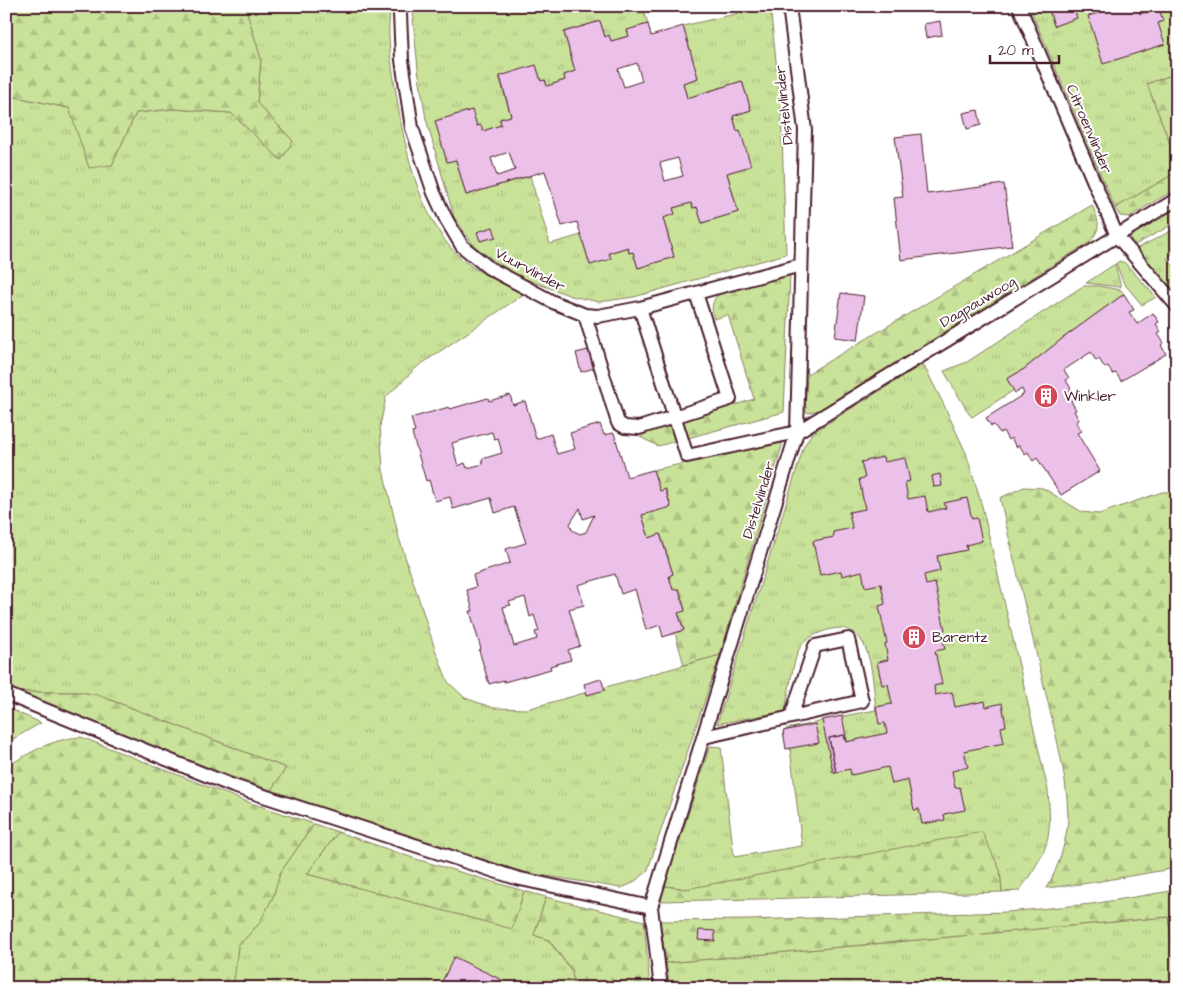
<svg xmlns="http://www.w3.org/2000/svg" width="1183" height="994" font-family="'Architects Daughter',sans-serif">
	<style>
		.grass { fill: url(#grass-tufts); stroke: #8a8062 }
		.forest { fill: url(#forest-firs); stroke: #8a8062 }
		.building { fill: #ebc1e9; stroke: #4a1f2b; fill-rule: evenodd }
		.lines { fill: none; stroke-linecap: round; stroke-linejoin: round }
		.service-casing { stroke: #4a1f2b; stroke-width: 16 }
		.service { stroke: #fff; stroke-width: 12 }
		.labels { text-anchor: middle; dominant-baseline: central; stroke-width: 4; stroke-linejoin: round; paint-order: stroke }
		.street-label { font-size: 15px; fill: #4a1f2b; stroke: #fff }
		.poi-label { font-size: 15px; fill: #4a1f2b; stroke: #fff; text-anchor: start }
	</style>
	<defs>
		<pattern id="grass-tufts" width="24" height="20" patternUnits="userSpaceOnUse" patternTransform="scale(1.25)"><rect width="24" height="20" fill="#c9e299"/><path d="M3 7l-1-3M5 7V3M7 7l1-3M15 17l-1-3M17 17v-4M19 17l1-3" fill="none" stroke="#aec184"/></pattern>
		<pattern id="forest-firs" width="22" height="20" patternUnits="userSpaceOnUse" patternTransform="scale(1.25)"><rect width="22" height="20" fill="#c9e299"/><path d="M5 1l3.5 6h-7zM16 11l3.5 6h-7z" fill="#aec184"/></pattern>
	</defs>
	<rect width="100%" height="100%" fill="#fff"/>
	<filter id="ink" filterUnits="userSpaceOnUse"><feTurbulence type="fractalNoise" baseFrequency=".02" numOctaves="2"/><feDisplacementMap in="SourceGraphic" scale="10" xChannelSelector="R" yChannelSelector="G"/><feConvolveMatrix kernelMatrix="1 2 1 2 8 2 1 2 1" color-interpolation-filters="sRGB"/></filter>
	<g filter="url(#ink)">
		<!-- grass -->
		<path class="grass" d="M245,6H391C386,32 391,60 395,86C403,140 415,204 450,247C469,270 498,281 524,294L417,367L386,397L380,426L383,470L399,538L435,649L448,682L465,698L494,708L527,709L720,655L647,872L631,884L621,888L528,873L425,843L271,790L286,768L98,695L80,692H19L6,687V654L10,635L6,561V93L16,97L69,108L112,165L136,113L173,109L231,113L281,160L293,141L257,103L261,59Z
			M414,6H642L648,24L628,30L629,36L611,41L609,36L605,37L600,21L564,32L575,71L564,75L565,80L547,86L545,80L541,81L536,66L499,77L511,116L500,119L501,125L483,131L481,125L477,126L472,110L436,121L456,160L466,195L530,176L550,244L581,235L590,265L609,253L628,247L629,253L633,252L638,268L674,257L663,218L673,208L691,203L693,208L697,207L702,223L738,212L727,173L737,131L733,116L751,110L742,81L687,98L683,83L698,78L683,26L770,6L781,106L786,254L634,297L599,302L571,296L523,278L497,263L474,246L454,217L426,119L418,69L413,19Z
			M1029,6H1177V73L1147,84L1177,161V172L1115,208Z
			M1177,204V222L1133,246L1131,241V234Z
			M1177,228V239L1173,243L1177,248L1167,259L1177,269V294L1136,249Z
			M1120,261L1125,263L1156,297L1142,305L1123,282L1116,263Z
			M1115,264L1121,287L1086,283Z
			M1083,286H1099L1121,290L1124,294L1063,338L1024,369L1007,379L1014,390L972,417L969,414L944,371L967,362Z
			M923,364L942,401L966,453L982,506L1048,790C1049,808 1052,830 1045,848C1039,863 1029,877 1019,891L1002,892L1000,870L686,889L665,886L710,746L721,747L734,857L802,846L790,748L786,729L819,722L822,720L876,710C872,677 873,612 822,632C811,636 801,642 797,654C791,672 789,692 785,711L717,724L804,446L812,433Z
			M314,824L338,832L307,874L512,928L524,891L546,897L534,935L548,940L572,971L574,988H233L238,946L259,923L273,897L280,873Z
			M1168,917L1177,976V988H670L666,963Z"/>
		<!-- forest -->
		<path class="forest" d="M6,6H245L261,59L257,103L293,141L281,160L231,113L173,109L136,113L112,165L89,168L69,108L16,97L6,93Z
			M1177,73V161L1147,84Z
			M1177,172V188L1129,217L1120,216L1115,208Z
			M1092,205C1099,222 1102,227 1090,242L821,409L808,413L805,410L807,374Z
			M790,275L784,412L658,446L640,437L649,432L754,399L728,315L714,319C711,306 711,301 721,292Z
			M783,442L720,655L684,665L675,633L684,630L678,613L685,610L679,589L673,590L669,576L673,574L661,535L649,538L642,515L671,506L666,489L660,491L653,470Z
			M1024,487L1043,488L1082,512L1099,514L1162,492H1177V868L1089,883L1046,888C1058,871 1068,837 1068,816C1067,772 1054,729 1044,686C1029,623 1014,561 1000,498Z
			M19,692H80L98,695L286,768L271,790L229,776Z
			M6,707L41,723L6,743Z
			M81,737L242,800L314,824L280,873L273,897L259,924L238,946L233,988H6V767C31,752 51,739 81,737Z
			M338,832L416,859L524,891L512,929L307,874Z
			M982,832L1000,870L1002,892L760,899L661,901L665,886L686,889Z
			M1177,890V976L1168,917L666,963L660,921L749,920L1007,912L1092,904Z
			M546,897L644,921L650,988H574L572,971L549,940L534,935Z"/>
		<!-- building -->
		<path class="building" d="M1048,6H1073L1077,18L1054,26Z
			M1100,6H1138L1140,14L1159,8L1163,21L1158,23L1165,44L1103,64L1088,16L1102,12Z
			M600,21L605,37L609,35L611,41L629,36L627,30L648,24L651,36L683,26L698,78L683,83L687,98L742,81L751,110L733,116L737,131L740,130L751,166L727,173L738,212L702,223L697,207L693,208L691,203L673,208L675,214L663,218L674,257L638,268L633,252L629,253L628,247L609,253L611,259L590,265L577,222L562,226L545,171L466,195L456,160L447,162L435,121L472,110L477,126L481,125L483,131L501,125L500,119L511,116L500,76L536,65L541,81L545,80L547,86L565,80L564,75L575,71L564,32ZM637,63L642,81L624,87L618,69ZM509,152L515,170L497,176L491,158ZM678,158L683,176L665,181L660,163Z
			M940,21L942,35L926,38L924,24Z
			M978,110L981,125L967,129L963,113Z
			M921,134L927,194L1004,184L1012,246L901,260L894,198L903,197L895,137Z
			M493,227L496,237L480,241L477,232Z
			M841,293L864,296L858,340L835,337Z
			M1124,294L1134,310L1129,312L1137,324L1153,313L1159,322L1156,324L1161,332L1158,334L1164,343L1161,345L1166,354L1121,381L1116,373L1113,374L1108,366L1105,368L1099,359L1096,361L1091,352L1064,370L1069,378L1066,380L1071,389L1069,391L1074,399L1071,401L1076,410L1074,411L1079,420L1076,422L1082,431L1077,433L1100,471L1061,495L1037,458L1033,461L1028,452L1025,454L1019,445L1016,447L1011,438L1008,440L1003,431L1000,433L994,425L991,426L986,418L1024,394L1022,389L1015,393L1007,379L1024,369L1063,338Z
			M592,349L597,367L581,372L576,353Z
			M510,395L513,405L525,401L536,439L551,434L557,454L575,449L570,433L600,424L604,435L614,433L627,477L653,470L660,491L665,489L671,507L642,515L649,538L660,534L673,574L669,576L673,590L679,589L685,611L678,613L684,630L663,637L660,625L646,630L635,589L621,594L615,574L578,585L584,605L569,609L580,646L568,650L571,660L550,666L551,669L504,682V680L489,684L479,650L481,649L470,611H473L467,590L476,587L473,575L510,563L506,549L526,543L514,507L495,513L491,498L453,509L450,497L435,501L429,480L426,481L412,433L415,432L411,418L449,407L450,409L488,398L489,401ZM492,432L494,439L498,438L502,453L482,459L483,464L467,468L465,463L458,466L452,443ZM580,508L583,519L594,515L586,532L580,534L572,530L570,524ZM525,597L530,617L534,615L539,631L535,632L537,639L514,646L503,607L511,605L509,602Z
			M883,457L884,462L905,458L910,481L905,482L908,499L925,496L928,512L946,508L944,503L967,498L972,519L977,518L982,541L966,545L967,550L937,556L940,571L924,575L926,585L935,583L945,630L941,631L945,649L935,651L942,684L934,686L935,695L952,692L955,707L985,701L986,707L1002,703L1006,726L1001,727L1004,743L964,751L968,767L952,771L955,788L960,787L965,810L944,814L945,820L922,824L919,809L914,810L908,780L892,784L888,767L851,775L850,769L836,772L829,738L844,735L846,742L887,733L885,723L879,724L876,707L892,704L888,684L882,685L877,662L888,660L885,644L887,643L879,606L885,604L881,584L865,587L862,571L842,576L841,571L820,575L813,541L834,537L833,532L852,528L849,512L865,509L859,479L865,478L861,462Z
			M940,474L942,486L934,487L932,476Z
			M601,679L605,690L587,695L584,684Z
			M842,716L847,741L846,742L844,735L829,738L836,772H833L822,720Z
			M815,724L819,743L786,749L783,731Z
			M699,930L715,931V941L698,940Z
			M454,957L502,980L499,988H439Z"/>
		<g class="lines">
			<!-- service casing -->
			<g class="service-casing">
				<path id="service" d="M401,6L400,14L402,60L412,128L434,193L446,219L462,246L489,268L553,302L585,315L598,316L640,308L801,265
					M1019,6L1117,236L1177,306
					M640,308L687,456L797,432L1177,199
					M585,315L618,423L625,427L639,428L730,399L696,293
					M6,694L233,786L516,878L651,907
					M704,737L862,701L848,639L815,646L791,717
					M661,988L651,907L797,432L805,130L789,6"/>
			</g>
			<!-- service -->
			<use href="#service" class="service"/>
		</g>
	</g>
	<!-- icons -->
	<defs>
		<g id="building-disc" transform="scale(1.25)"><circle r="9.5" fill="#d1495b" stroke="#fff"/><path d="M-4-6H4V6H1V3H-1V6H-4ZM-2.5-4.3h1.7v1.8h-1.7ZM.8-4.3h1.7v1.8H.8ZM-2.5-1h1.7V.8h-1.7ZM.8-1h1.7V.8H.8Z" fill="#fff"/></g>
	</defs>
	<g fill-rule="evenodd">
		<use href="#building-disc" x="1046" y="396"/>
		<use href="#building-disc" x="914" y="637"/>
	</g>
	<g class="labels">
		<!-- street labels -->
		<g class="street-label">
			<text transform="translate(784 105) rotate(-96)">Distelvlinder</text>
			<text transform="translate(1089 129) rotate(67)">Citroenvlinder</text>
			<text transform="translate(530 270) rotate(28)">Vuurvlinder</text>
			<text transform="translate(978 302) rotate(-31)">Dagpauwoog</text>
			<text transform="translate(759 500) rotate(-73)">Distelvlinder</text>
		</g>
		<!-- poi labels -->
		<g class="poi-label">
			<text x="1064" y="396">Winkler</text>
			<text x="932" y="637">Barentz</text>
		</g>
	</g>
	<!-- margin -->
	<rect width="1183" height="994" fill="none" stroke="#fff" stroke-width="25"/>
	<rect x="12" y="12" width="1158" height="969" fill="none" stroke="#4a1f2b" stroke-width="2" filter="url(#ink)"/>
	<!-- scale -->
	<path d="M990 55v8h69v-8" fill="none" stroke="#4a1f2b" stroke-width="2.5"/>
	<text x="998" y="55" font-size="15" fill="#4a1f2b" stroke="#ffffff" stroke-width="4" paint-order="stroke">20 m</text>
</svg>
